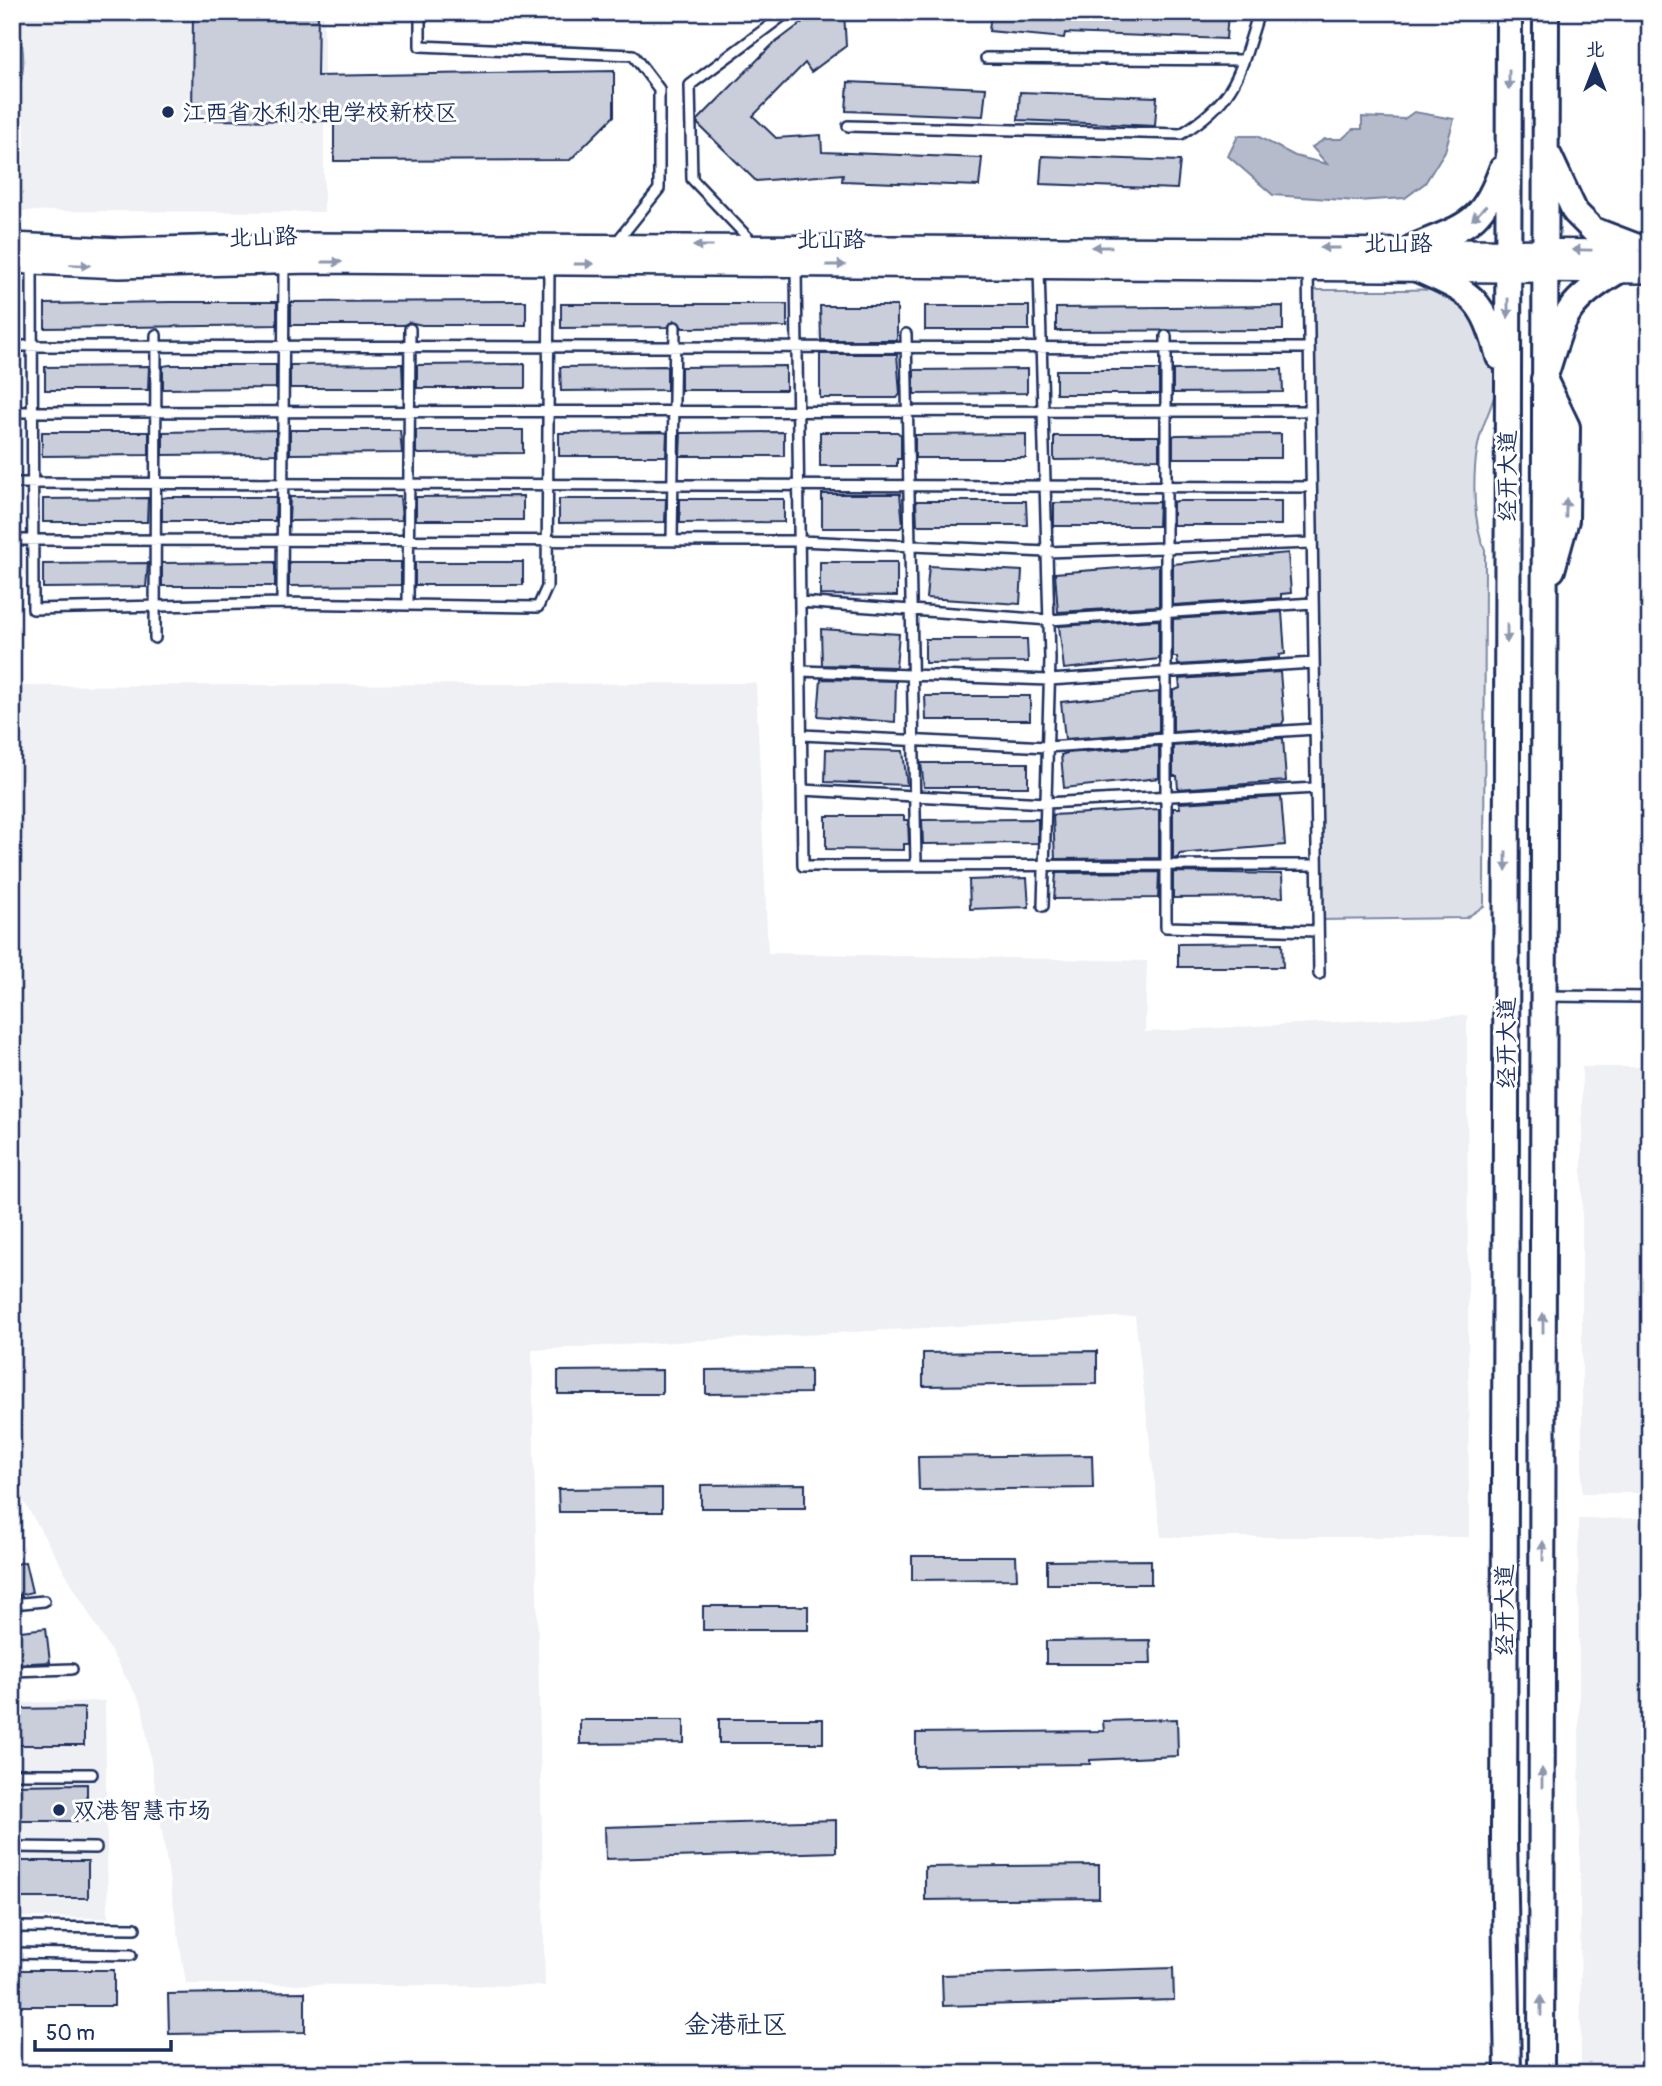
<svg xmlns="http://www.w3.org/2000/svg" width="1662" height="2086" font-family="Pangolin,'LXGW WenKai TC',sans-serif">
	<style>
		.built { fill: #eff0f4 }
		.green { fill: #dee1e7; stroke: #7c88a2; stroke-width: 2 }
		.water { fill: #b5bbca; stroke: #77839f; stroke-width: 2 }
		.building { fill: #caceda; stroke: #1b2f5e; stroke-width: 2 }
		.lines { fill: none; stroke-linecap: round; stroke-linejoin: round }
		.service-casing { stroke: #1b2f5e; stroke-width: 14 }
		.tertiary-casing { stroke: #1b2f5e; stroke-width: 26 }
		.secondary-casing { stroke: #1b2f5e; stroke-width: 30 }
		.service { stroke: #fff; stroke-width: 9 }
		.tertiary { stroke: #fff; stroke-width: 21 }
		.secondary { stroke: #fff; stroke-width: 24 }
		.oneway { fill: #8d97ae }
		.poi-dot { fill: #1b2f5e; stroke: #fff; stroke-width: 2.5 }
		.labels { text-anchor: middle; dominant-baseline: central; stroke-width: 6; stroke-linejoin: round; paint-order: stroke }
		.poi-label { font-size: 23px; fill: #1b2f5e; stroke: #fff; text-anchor: start }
		.street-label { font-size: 23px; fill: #1b2f5e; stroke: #fff }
		.quarter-label { font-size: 26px; fill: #1b2f5e; stroke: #fff }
	</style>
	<rect width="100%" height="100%" fill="#fff"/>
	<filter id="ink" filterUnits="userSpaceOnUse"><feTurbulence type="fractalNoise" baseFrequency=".0143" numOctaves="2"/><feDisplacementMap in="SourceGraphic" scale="14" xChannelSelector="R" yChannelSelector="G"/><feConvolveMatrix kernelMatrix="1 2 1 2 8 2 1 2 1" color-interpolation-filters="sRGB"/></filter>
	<g filter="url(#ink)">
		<!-- built -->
		<path class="built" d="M12,12H324V212L12,211Z
			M756,683L768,953L1147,961L1145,1032L1467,1015L1469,1537H1161L1135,1316L532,1350L545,1986L186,1984L142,1705L12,1481V686Z
			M1582,1067H1646V1096L1650,1097V1493H1582Z
			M1650,1518V2074H1581L1578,1519Z
			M105,1701L108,1918L12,1917V1703Z"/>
		<!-- green -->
		<path class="green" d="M1313,290C1343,290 1374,290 1404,290C1414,290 1427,288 1436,291C1469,301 1494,340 1497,373C1498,392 1490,408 1484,424C1471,458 1471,518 1485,550L1484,906L1466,918L1320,920Z"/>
		<!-- water -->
		<path class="water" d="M12,23C27,40 27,80 12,97Z
			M1414,112L1454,119L1445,151L1425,183L1405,198L1357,201L1273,195L1228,156L1238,136H1257L1295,156L1327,164L1312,147L1325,139H1342L1353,129H1362V117L1404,119Z"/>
		<!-- building -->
		<path class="building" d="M193,12H318L317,76L614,71V116L570,160L334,161V121L192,120Z
			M816,12H844L846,46L811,72L805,63L753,116L776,138L821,135L822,152L982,158L979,186L842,181L843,174L756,181L698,124V120L771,46Z
			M991,12H1228L1226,39L1065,33L1064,38L989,31Z
			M848,82L986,88L983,116L846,111Z
			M1020,92L1157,97L1155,126L1018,120Z
			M1042,156L1180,161L1177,189L1040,184Z
			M526,301V325H422L409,322L404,325H291V302Z
			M171,302H277V325L45,328V304Z
			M561,304H787V327L683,328L674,320L668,327L561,328Z
			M820,306H897V340H821Z
			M925,306H1029V330H925Z
			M1283,306V330L1056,331V308Z
			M820,354H897L900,394L897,398H820Z
			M525,364V388H417V365Z
			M170,365H276V388L163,389V366Z
			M290,365L402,364L403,388H290Z
			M149,366L148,390H45V367Z
			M786,366V390H681V367Z
			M560,367L665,366L667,367V390L561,391Z
			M1027,369V393L914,394V370Z
			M1282,369L1283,392L1173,393V370Z
			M1056,370H1159V394H1056Z
			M276,430V454L163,455V432Z
			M290,430H400L402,453L290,454Z
			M416,430H523V453L419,454L416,453Z
			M42,432H149V455L42,456Z
			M662,432L667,433L666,456H559V433Z
			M784,432V456H680L681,433Z
			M820,432H897L901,435V459H897V466H820Z
			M1026,434V458H915V435Z
			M1281,434V458H1173V436L1176,435Z
			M1054,436H1159V459L1054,460Z
			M822,494H900L903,525L900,528H822Z
			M523,496V520H416V497Z
			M168,497H276L275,521H162V498Z
			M290,497L400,496L402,520L289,521Z
			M148,498L147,522H43V499Z
			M559,499H666L665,522L559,523Z
			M680,499H784V522L680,523Z
			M916,501H1026L1027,525H917Z
			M1281,501V525H1173V502L1177,501Z
			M1159,502L1158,526H1054V503Z
			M1288,553L1291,593L1281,594V598L1173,605V564Z
			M275,562V586H162V563Z
			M289,562H401V585L289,586Z
			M415,562H523V585H415Z
			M820,562H897V596L820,595Z
			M148,563L146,587L43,588V564Z
			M1159,565V606L1058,612L1055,573Z
			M929,566L1022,571L1020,604L926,598Z
			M1282,612L1285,654L1279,655V658L1178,665L1177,657H1173V619Z
			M1159,620V659L1064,669L1059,626Z
			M821,629L899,634L896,667L822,665Z
			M925,639H1027L1028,662L925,663Z
			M1280,672L1284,720L1282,724L1173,732V691L1180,688L1179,679Z
			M821,679L896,681L895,722L818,716Z
			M1159,692V732L1065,739L1061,702Z
			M925,696H1030V720H926Z
			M1283,738L1286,781L1178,789L1177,776H1173V746Z
			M1159,746V778L1064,788L1061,755L1067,753Z
			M826,749L903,751L907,785L825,782Z
			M921,763H1028V787H924Z
			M1281,797L1285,845L1179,854V858H1173V808H1180L1179,803Z
			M1159,809V858L1055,859L1053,815Z
			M826,816H904V820H908L909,844H904V850L826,849Z
			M1038,819V843L923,844L922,820Z
			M1159,872L1158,898L1054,899L1056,873Z
			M1173,872L1282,874L1283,897L1173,898Z
			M1027,878L1029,907L970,909L969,880Z
			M1282,943L1283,967H1178V944Z
			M1097,1351V1384L923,1386V1353Z
			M810,1369V1393L706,1394V1370Z
			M662,1370V1394H558V1371Z
			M1092,1455L1093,1488L919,1490L918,1457Z
			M805,1484V1508H701V1485Z
			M662,1488V1512H559L558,1489Z
			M912,1556H1016L1017,1579L912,1580Z
			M1151,1560V1584H1047V1561Z
			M25,1562L32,1592L12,1597V1565Z
			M703,1606H808V1630H703Z
			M46,1628L50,1662L12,1664V1632Z
			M1150,1640L1151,1664H1046V1641Z
			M84,1708V1745H12V1709Z
			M719,1719H823V1743H719Z
			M1177,1719L1178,1756L1090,1760V1764L916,1766V1733L1104,1731L1103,1721Z
			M580,1720H684V1743L580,1744Z
			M87,1784V1821H12V1785Z
			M836,1820V1852L606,1859L605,1827Z
			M12,1861H88V1898H12Z
			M1099,1865V1898L925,1900V1867Z
			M1173,1968L1174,2000L943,2006L942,1975Z
			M12,1970H114V2006H12Z
			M305,1992V2032L169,2034L168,1994Z"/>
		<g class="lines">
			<!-- service casing -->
			<g class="service-casing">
				<path id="service" d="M420,12V46L633,55L659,89V189L615,244
					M986,58L1243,60
					M848,126L1181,134C1238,99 1240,71 1259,12
					M755,245L692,179L690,85L788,12
					M32,264L33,609L282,603L538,607L547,587L549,265
					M796,267L803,866L1317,865
					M1039,269L1050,659L1043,906
					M1308,270L1319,974
					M906,334L916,865
					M1166,336V927L1318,931
					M12,346L1309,348
					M12,412L1310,411
					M12,483L1311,487
					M12,540L800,541L1047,552L1312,543
					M672,541L675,327
					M800,602L1049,620L1313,603
					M282,603L284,263
					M408,605L410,329
					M155,638L156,335
					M801,671L1049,680L1314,663
					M802,735L1047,747L1315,729
					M802,790L1046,803L1316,788
					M1545,996L1650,997
					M12,1604L44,1601
					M12,1671L72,1669
					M12,1774H92
					M12,1847L96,1848
					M12,1927L135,1928
					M12,1953L131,1955"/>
			</g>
			<!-- tertiary casing -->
			<g class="tertiary-casing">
				<path id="tertiary" d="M12,244L120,249L306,244L1641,251
					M12,262L119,267L310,262L1650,272"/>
			</g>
			<!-- secondary casing -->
			<g class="secondary-casing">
				<path id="secondary" d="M1549,156L1575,212L1593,230L1648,251
					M1412,248C1465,225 1481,227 1502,169
					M1417,269C1473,294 1482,296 1499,357
					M1552,570L1566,520L1567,427L1544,379C1564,318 1561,305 1618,271
					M1508,2074L1504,1841L1509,12
					M1541,2074L1546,12"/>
			</g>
			<!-- service -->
			<use href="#service" class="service"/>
			<!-- tertiary -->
			<use href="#tertiary" class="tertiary"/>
			<!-- secondary -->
			<use href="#secondary" class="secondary"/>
		</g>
		<!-- one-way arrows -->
		<defs><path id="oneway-solid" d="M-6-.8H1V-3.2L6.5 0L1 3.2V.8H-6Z" transform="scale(1.75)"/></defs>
		<g class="oneway">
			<use href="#oneway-solid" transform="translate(1509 80) rotate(90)"/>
			<use href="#oneway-solid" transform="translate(1479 213) rotate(135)"/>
			<use href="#oneway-solid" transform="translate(703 246) rotate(-180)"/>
			<use href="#oneway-solid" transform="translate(1102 247) rotate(-180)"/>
			<use href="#oneway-solid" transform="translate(1330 248) rotate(-180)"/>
			<use href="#oneway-solid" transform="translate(1582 250) rotate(-179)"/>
			<use href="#oneway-solid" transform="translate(332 262)"/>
			<use href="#oneway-solid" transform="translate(584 264)"/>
			<use href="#oneway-solid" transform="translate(80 265) rotate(2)"/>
			<use href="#oneway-solid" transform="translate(836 265)"/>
			<use href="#oneway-solid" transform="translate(1508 308) rotate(90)"/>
			<use href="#oneway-solid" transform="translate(1566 508) rotate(-89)"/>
			<use href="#oneway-solid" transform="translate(1507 633) rotate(90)"/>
			<use href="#oneway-solid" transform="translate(1506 861) rotate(90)"/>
			<use href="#oneway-solid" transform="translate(1543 1323) rotate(-90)"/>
			<use href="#oneway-solid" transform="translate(1543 1551) rotate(-90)"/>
			<use href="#oneway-solid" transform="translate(1542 1778) rotate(-90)"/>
			<use href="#oneway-solid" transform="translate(1541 2006) rotate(-90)"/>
		</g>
	</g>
	<!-- markers -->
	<g class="poi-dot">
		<circle cx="168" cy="112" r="7"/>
		<circle cx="59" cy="1810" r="7"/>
	</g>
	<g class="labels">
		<!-- poi labels -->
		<g class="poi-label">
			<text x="182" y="112">江西省水利水电学校新校区</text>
			<text x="73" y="1810">双港智慧市场</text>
		</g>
		<!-- street labels -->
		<g class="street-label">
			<text transform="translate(263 237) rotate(-2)">北山路</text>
			<text x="831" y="239">北山路</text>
			<text x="1398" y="243">北山路</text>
			<text transform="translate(1507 476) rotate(-90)">经开大道</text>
			<text transform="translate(1506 1043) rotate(-90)">经开大道</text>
			<text transform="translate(1504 1610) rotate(-90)">经开大道</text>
		</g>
		<!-- quarter labels -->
		<g class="quarter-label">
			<text x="736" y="2025">金港社区</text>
		</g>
	</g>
	<!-- margin -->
	<rect width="1662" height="2086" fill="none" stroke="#fff" stroke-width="42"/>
	<rect x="21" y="21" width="1620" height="2044" fill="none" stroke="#1b2f5e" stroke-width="2.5" filter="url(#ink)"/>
	<!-- north arrow -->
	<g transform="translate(1595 66)" stroke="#ffffff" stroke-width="5" paint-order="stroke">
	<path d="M0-5L12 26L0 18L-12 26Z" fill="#1b2f5e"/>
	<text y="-10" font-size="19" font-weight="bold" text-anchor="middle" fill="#1b2f5e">北</text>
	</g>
	<!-- scale -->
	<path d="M35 2040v10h136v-10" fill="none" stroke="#1b2f5e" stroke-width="3.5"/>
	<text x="46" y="2040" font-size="21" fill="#1b2f5e" stroke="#ffffff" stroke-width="5" paint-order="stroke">50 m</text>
</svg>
